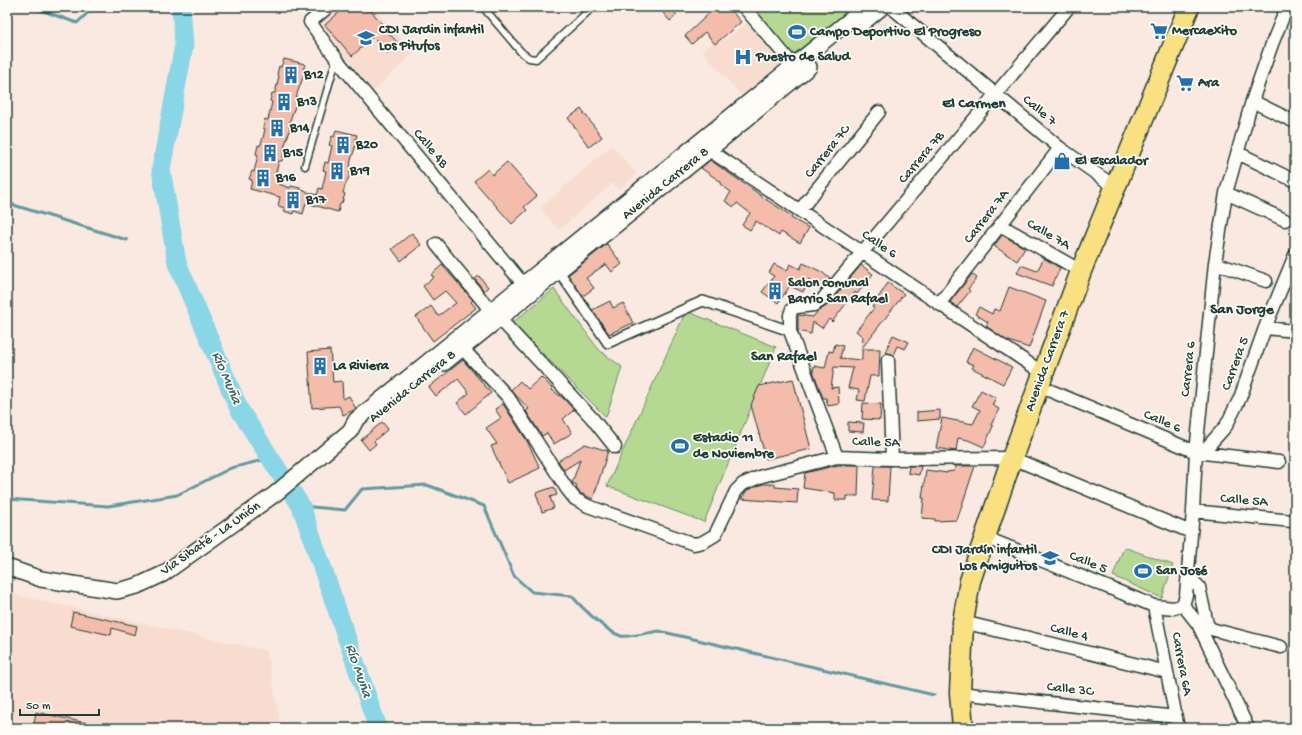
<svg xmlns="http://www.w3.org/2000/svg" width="1302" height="735" font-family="'Gochi Hand',sans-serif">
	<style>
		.built { fill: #f8dcd0 }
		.green { fill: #b5d993; stroke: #6a8b64 }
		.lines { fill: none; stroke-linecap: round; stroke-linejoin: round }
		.stream { stroke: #5e999f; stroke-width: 3 }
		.river { stroke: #88d6e6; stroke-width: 19 }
		.building { fill: #f4bcaa; stroke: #1f3d34 }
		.service-casing { stroke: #1f3d34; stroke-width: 9 }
		.pedestrian-casing { stroke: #1f3d34; stroke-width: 12 }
		.minor-casing { stroke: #1f3d34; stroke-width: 15 }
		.tertiary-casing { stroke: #1f3d34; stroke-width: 18 }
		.primary-casing { stroke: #1f3d34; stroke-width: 23 }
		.service { stroke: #fdfcf7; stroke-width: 6 }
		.pedestrian { stroke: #fdfcf7; stroke-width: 9 }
		.minor { stroke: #fdfcf7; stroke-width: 12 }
		.tertiary { stroke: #fdfcf7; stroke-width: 15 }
		.primary { stroke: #f9e181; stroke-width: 20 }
		.labels { text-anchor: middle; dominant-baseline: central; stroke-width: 3.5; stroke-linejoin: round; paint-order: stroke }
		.poi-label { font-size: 14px; font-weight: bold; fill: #1f3d34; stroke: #fdfcf7; text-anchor: start }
		.street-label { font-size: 14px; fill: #1f3d34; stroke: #fdfcf7 }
		.neighbourhood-label { font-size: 15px; font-weight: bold; fill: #1f3d34; stroke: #fdfcf7 }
		.water-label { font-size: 15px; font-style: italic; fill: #396360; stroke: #fdfcf7 }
	</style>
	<rect width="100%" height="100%" fill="#fae9e0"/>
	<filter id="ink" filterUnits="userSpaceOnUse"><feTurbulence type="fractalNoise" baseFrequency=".025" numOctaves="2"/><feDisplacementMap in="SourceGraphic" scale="8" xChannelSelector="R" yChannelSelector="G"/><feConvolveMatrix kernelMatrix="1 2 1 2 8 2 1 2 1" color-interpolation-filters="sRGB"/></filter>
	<g filter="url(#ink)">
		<!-- built -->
		<path class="built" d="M339,7H372L413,53L373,92L320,23Z
			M747,23L784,62L741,95L702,51L720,37L725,40Z
			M612,145L637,174L619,190L613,183L559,230L540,208Z
			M7,593L267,651L281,728H7Z"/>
		<!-- green -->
		<path class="green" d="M752,7H854L791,56Z
			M554,289L599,350L622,367L606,417L512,323Z
			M686,311L776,347L704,522L607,486Z
			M1124,547L1173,565L1162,598L1113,576Z"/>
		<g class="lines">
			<!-- stream -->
			<path class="stream" d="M32,7L77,23L94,7
				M7,203L127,240
				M7,499L108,506L177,495L231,468L271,458
				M301,506L345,510L362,489L427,485L484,506L514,576L532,592L572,596C582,608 607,632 621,636C627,638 651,632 659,631L934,695"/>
			<!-- river -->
			<path class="river" d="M181,7L184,45L161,169L177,263L239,409L301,506L378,728"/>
		</g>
		<!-- building -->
		<path class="building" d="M345,7H368L382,24L381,25L398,43L388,53L373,37L352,56L325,25Z
			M658,7H669L677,15L670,21Z
			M716,7H728L741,22L715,44L705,32L692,44L685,36Z
			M284,59L305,64L303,71L305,72L298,91L296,98L298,99L291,117L289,134L288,135L283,151L284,152L282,161H279L275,176L277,177L276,183L290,188L291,186L300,188L301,190L317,195L319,188L322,189L326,171L323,170L325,162L328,163L332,146L329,145L332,136L334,137L336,130L357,135L355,141L357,142L351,160L350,167L351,168L349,177L345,186L343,193L345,194L342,203L340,204L338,212L306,203L303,214L294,211L293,214L284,211L285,208L278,206L280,197L250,189L252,180L249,179L252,171L254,172L258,155L256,154L258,145L260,146L263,138L265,129L263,128L265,119L268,120L272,102L270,101L272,93H275L279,76L277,74L279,66L281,67Z
			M581,109L602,137L589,147L568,118Z
			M710,160L759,194V195L792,216L791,218L809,228L800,243L781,232L779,236L756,221L750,230L742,225L750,213L737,203L734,207L725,201L731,192L720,184L721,182L701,168Z
			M507,162L537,196L524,207L527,210L512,224L474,181L488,169L492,175Z
			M412,233L421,245L401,261L392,249Z
			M1002,235L1025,248L1017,261L994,246Z
			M607,244L622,264L612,272L606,264L586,278L594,288L583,296L568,275Z
			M1044,258L1060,268L1052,286L1017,273L1021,265L1037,271Z
			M803,263L822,272L830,279L821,290L809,279L803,292L790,286L778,303L762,292L774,276L769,273L774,264L787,271L790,264L800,269Z
			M442,265L473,300L471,302L476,308L433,341L416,317L431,306L438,316L456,303L445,291L433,300L423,286L434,277L431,275Z
			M861,265L873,274L857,294L855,292L832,322L829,319L822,328L813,322L811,334L798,331V315L813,317L817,312L828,305Z
			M972,274L977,278L968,289L970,291L957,307L950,302Z
			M479,276L488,287L484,291L475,279Z
			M888,283L904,294L862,348L863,337L856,331L874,308L872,307Z
			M1009,287L1046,301L1029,348L1006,340L986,326L988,322L975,314L979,307L992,314L994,309L1000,311Z
			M610,301L613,308L623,303L633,323L609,334L592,310Z
			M893,335L909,342L905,349L897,346L893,355L885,352Z
			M835,344L843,346L840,358L862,360V349H880L879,376H870L865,401L857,400L859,390L848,388L853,368L834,367L831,388L838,387L839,404L828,406L826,398H823L813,371L814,366L825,368L829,351L833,352Z
			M973,347L1012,367L1003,384L972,368L974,365L966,362Z
			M330,350L333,382L342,381L343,399L349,396L356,409L343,415L339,406L312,408L308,352Z
			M463,360L491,393L466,414L457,403L469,393L458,379L436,396L429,387Z
			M541,377L553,389L552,390L563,398L574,410L563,419L572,433L554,444L547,433L542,436L526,411L529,409L511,390L520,381L528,389Z
			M793,379L811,449L766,459L751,405L759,386Z
			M981,390L996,398L992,405L999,409L991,425L993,426L984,447L968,440L958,438L956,451L936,448L942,418L973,424L980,410L972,406Z
			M863,403L881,404L880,420L862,419Z
			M503,404L527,441L540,468L508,483L491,446L497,444L486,428L501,418L495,409Z
			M940,410V419L917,421V412Z
			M382,422L388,429L374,441L376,444L369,450L361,440Z
			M848,422L864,423L863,432L848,431Z
			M585,444L608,451L593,499L580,493L576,488L577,485L572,483L580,460L564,470L558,461Z
			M838,465H859L858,496H847V500H835V493L803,488L805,473Z
			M875,466H890L888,501L872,500Z
			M909,466H921L919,475L908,473Z
			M956,466H975L957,520L935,521V519L922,518L924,498H922L926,470L947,473V472L954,471Z
			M763,484H775V487L798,489L797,503L741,499L747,490Z
			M554,487L557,495L550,497L554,508L542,512L536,493Z
			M73,612L137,626L135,635L112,628L111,635L70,626Z
			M36,712L91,724L90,728H33Z"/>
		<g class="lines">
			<!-- service casing -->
			<g class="service-casing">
				<path id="service" d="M483,7L521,52L529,58L536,59L593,7
					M305,166L334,67L338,61"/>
			</g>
			<!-- pedestrian casing -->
			<g class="pedestrian-casing">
				<path id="pedestrian" d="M558,270L608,343L703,301L790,331"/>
			</g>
			<!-- minor casing -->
			<g class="minor-casing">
				<path id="minor" d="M328,7L310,22L338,61L529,291
					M744,7L794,66
					M891,7L1060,148L1115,187
					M1252,101L1295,122
					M704,145L709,150C821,224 931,299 1043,373
					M1238,153L1295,181
					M1226,193L1285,220
					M800,210L879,112
					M1000,225L1081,271
					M436,244L491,311
					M1215,263L1266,281
					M939,304L1060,148
					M499,318L592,418L615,447
					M1265,328L1295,331
					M462,348L508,397L567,489L575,499L588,506L694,544L703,542L715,535L736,491L743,484L762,476L837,457L892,459L1012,458L1191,532
					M888,360L892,459
					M1039,386L1196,452L1279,462
					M1202,453L1226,426L1240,398L1265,328L1295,255
					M837,457L790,331V315L792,309L797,307L814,305L822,300L1069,7
					M1193,511L1292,521
					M984,537L1154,606L1174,608L1183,605
					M1187,575L1199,587L1207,624L1211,629L1281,647
					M1183,605L1186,595L1193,511L1196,452L1215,263L1226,193L1252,101L1272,44L1287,7
					M1183,605L1198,624L1248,728
					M1154,606L1178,728
					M963,622L1167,672
					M960,693L1176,717"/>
			</g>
			<!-- tertiary casing -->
			<g class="tertiary-casing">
				<path id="tertiary" d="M860,25L882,7
					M444,363L709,150L809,67
					M7,567L41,579L117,591L137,586L163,574L275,494L350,431L356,420L866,7"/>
			</g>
			<!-- primary casing -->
			<g class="primary-casing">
				<path id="primary" d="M963,728L960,693L963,622L970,581L1012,458L1081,271L1189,7"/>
			</g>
			<!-- service -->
			<use href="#service" class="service"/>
			<!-- pedestrian -->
			<use href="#pedestrian" class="pedestrian"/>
			<!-- minor -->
			<use href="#minor" class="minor"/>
			<!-- tertiary -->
			<use href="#tertiary" class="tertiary"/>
			<!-- primary -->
			<use href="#primary" class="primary"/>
		</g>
	</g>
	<!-- icons -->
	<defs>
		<g id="supermarket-bare" transform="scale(1.38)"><path d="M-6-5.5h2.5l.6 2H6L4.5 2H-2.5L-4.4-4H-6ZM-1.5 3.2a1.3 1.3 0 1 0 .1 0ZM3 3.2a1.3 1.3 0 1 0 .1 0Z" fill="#1f6fb2" stroke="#fdfcf7" stroke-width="2.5" paint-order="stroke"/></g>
		<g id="stadium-bare" transform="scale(1.38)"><path d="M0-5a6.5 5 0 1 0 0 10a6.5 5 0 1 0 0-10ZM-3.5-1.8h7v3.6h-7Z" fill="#1f6fb2" stroke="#fdfcf7" stroke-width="2.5" paint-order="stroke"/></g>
		<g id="school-bare" transform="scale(1.38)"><path d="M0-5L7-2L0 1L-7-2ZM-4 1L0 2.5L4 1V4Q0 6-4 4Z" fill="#1f6fb2" stroke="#fdfcf7" stroke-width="2.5" paint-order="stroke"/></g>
		<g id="hospital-bare" transform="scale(1.38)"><path d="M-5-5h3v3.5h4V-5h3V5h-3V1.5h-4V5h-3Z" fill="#1f6fb2" stroke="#fdfcf7" stroke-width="2.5" paint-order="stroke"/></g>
		<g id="building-bare" transform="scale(1.38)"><path d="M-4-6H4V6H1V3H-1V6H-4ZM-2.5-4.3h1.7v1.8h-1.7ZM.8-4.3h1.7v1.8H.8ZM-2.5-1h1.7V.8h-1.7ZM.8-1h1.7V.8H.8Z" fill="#1f6fb2" stroke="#fdfcf7" stroke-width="2.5" paint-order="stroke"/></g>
		<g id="shop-bare" transform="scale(1.38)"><path d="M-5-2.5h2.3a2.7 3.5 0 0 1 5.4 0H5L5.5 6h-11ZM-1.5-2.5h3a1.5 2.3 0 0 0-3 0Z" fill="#1f6fb2" stroke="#fdfcf7" stroke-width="2.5" paint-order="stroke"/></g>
	</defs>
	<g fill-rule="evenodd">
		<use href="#supermarket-bare" x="1159" y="31"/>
		<use href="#stadium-bare" x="797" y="32"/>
		<use href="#school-bare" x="366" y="38"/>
		<use href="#hospital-bare" x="743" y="57"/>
		<use href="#building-bare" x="291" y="75"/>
		<use href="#supermarket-bare" x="1185" y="83"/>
		<use href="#building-bare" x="284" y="102"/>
		<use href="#building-bare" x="277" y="128"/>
		<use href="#building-bare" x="343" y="145"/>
		<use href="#building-bare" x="270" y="153"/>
		<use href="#shop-bare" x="1062" y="161"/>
		<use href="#building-bare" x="337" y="171"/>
		<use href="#building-bare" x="263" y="178"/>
		<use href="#building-bare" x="293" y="200"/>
		<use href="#building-bare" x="775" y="291"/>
		<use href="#building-bare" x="320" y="366"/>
		<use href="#stadium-bare" x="680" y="446"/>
		<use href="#school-bare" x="1050" y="558"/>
		<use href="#stadium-bare" x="1143" y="571"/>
	</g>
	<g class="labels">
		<!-- poi labels -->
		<g class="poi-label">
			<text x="379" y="30">CDI Jardin infantil<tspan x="379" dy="16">Los Pitufos</tspan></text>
			<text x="1172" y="31">Mercaexito</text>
			<text x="810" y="32">Campo Deportivo El Progreso</text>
			<text x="756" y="57">Puesto de Salud</text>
			<text x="304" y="75">B12</text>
			<text x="1198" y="83">Ara</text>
			<text x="297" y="102">B13</text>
			<text x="290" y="128">B14</text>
			<text x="356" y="145">B20</text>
			<text x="283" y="153">B15</text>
			<text x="1075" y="161">El Escalador</text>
			<text x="350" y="171">B19</text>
			<text x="276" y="178">B16</text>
			<text x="306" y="200">B17</text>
			<text x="788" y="283">Salon comunal<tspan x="788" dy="16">Barrio San Rafael</tspan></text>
			<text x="333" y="366">La Riviera</text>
			<text x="693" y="438">Estadio 11<tspan x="693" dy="16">de Noviembre</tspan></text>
			<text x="1037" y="550" text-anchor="end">CDI Jardín infantil<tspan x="1037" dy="16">Los Amiguitos</tspan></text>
			<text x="1156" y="571">San José</text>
		</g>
		<!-- street labels -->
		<g class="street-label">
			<text transform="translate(1039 111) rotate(40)">Calle 7</text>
			<text transform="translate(430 149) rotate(50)">Calle 4B</text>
			<text transform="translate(828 152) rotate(-51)">Carrera 7C</text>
			<text transform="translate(922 158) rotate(-50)">Carrera 7B</text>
			<text transform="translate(666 184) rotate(-39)">Avenida Carrera 8</text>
			<text transform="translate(987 217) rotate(-52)">Carrera 7A</text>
			<text transform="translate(1048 235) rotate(30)">Calle 7A</text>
			<text transform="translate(879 245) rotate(34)">Calle 6</text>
			<text transform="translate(1048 361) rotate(-70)">Avenida Carrera 7</text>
			<text transform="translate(1236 364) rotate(-70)">Carrera 5</text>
			<text transform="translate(1189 369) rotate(-84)">Carrera 6</text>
			<text transform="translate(413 387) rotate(-39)">Avenida Carrera 8</text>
			<text transform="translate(1162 422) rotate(23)">Calle 6</text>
			<text transform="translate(876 443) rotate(2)">Calle 5A</text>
			<text transform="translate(1244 501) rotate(5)">Calle 5A</text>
			<text transform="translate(211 539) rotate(-35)">Vía Sibaté - La Unión</text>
			<text transform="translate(1088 563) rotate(22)">Calle 5</text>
			<text transform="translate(1069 633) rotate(14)">Calle 4</text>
			<text transform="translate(1181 664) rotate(79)">Carrera 6A</text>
			<text transform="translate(1070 690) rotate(6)">Calle 3C</text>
		</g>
		<!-- neighbourhood labels -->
		<g class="neighbourhood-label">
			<text x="974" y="104">El Carmen</text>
			<text x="1242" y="310">San Jorge</text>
			<text x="784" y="357">San Rafael</text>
		</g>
		<!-- water labels -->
		<g class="water-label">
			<text transform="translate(226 378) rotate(67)">Río Muña</text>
			<text transform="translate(358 671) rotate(71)">Río Muña</text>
		</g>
	</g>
	<!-- margin -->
	<rect width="1302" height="735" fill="none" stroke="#fdfcf7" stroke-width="24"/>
	<rect x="12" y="12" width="1278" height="711" fill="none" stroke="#1f3d34" stroke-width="1.5" filter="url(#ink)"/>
	<!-- scale -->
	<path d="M20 709v6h79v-6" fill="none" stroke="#1f3d34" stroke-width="2"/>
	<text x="26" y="709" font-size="12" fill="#1f3d34" stroke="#fdfcf7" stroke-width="3" paint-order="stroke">50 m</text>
</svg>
